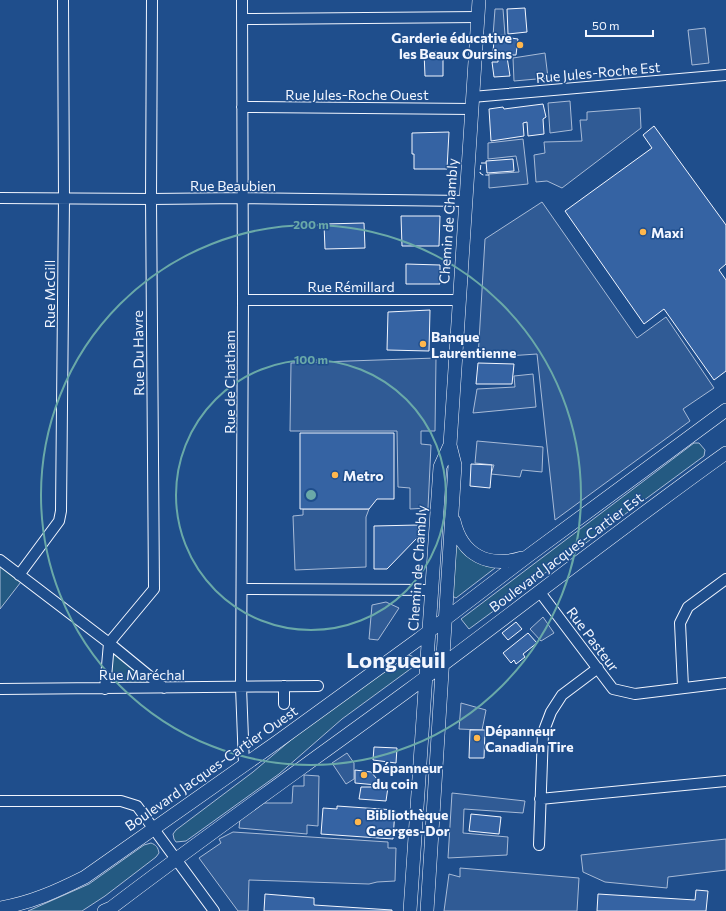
<svg xmlns="http://www.w3.org/2000/svg" width="726" height="911" font-family="Commissioner,sans-serif">
	<style>
		.green { fill: #245a82; stroke: #a8bbd7 }
		.parking { fill: #305b95; stroke: #a8bbd7 }
		.building { fill: #3563a3; stroke: #f2f6ff }
		.lines { fill: none; stroke-linecap: round; stroke-linejoin: round }
		.minor-casing { stroke: #f2f6ff; stroke-width: 12 }
		.major-casing { stroke: #f2f6ff; stroke-width: 14 }
		.minor { stroke: #1f4e8c; stroke-width: 10 }
		.major { stroke: #1f4e8c; stroke-width: 13 }
		.fence { stroke: #f2f6ff; stroke-width: 1; stroke-dasharray: 5 2; stroke-linecap: butt }
		.ring { fill: none; stroke: #6aa9a8; stroke-width: 2 }
		.poi-dot { fill: #ffb74d; stroke: #1f4e8c; stroke-width: 1.5 }
		.labels { text-anchor: middle; dominant-baseline: central; stroke-width: 3; stroke-linejoin: round; paint-order: stroke }
		.poi-label { font-size: 14px; font-weight: bold; fill: #f2f6ff; stroke: #1f4e8c; text-anchor: start }
		.street-label { font-size: 14px; fill: #f2f6ff; stroke: #1f4e8c }
		.town-label { font-size: 22px; font-weight: bold; fill: #f2f6ff; stroke: #1f4e8c }
		.centre { fill: #6aa9a8; stroke: #1f4e8c; stroke-width: 2 }
		.ring-label { font-size: 12px; text-anchor: middle; font-weight: bold; fill: #6aa9a8; stroke: #1f4e8c; stroke-width: 3; stroke-linejoin: round; paint-order: stroke }
	</style>
	<rect width="100%" height="100%" fill="#1f4e8c"/>
	<!-- green -->
	<path class="green" d="M694,443H699L705,450L704,456L469,629L461,619Z
		M454,539L495,565V568L456,598L452,596Z
		M0,560L24,578L0,609Z
		M109,643L164,688L105,689Z
		M409,655L414,657L415,664L413,667L342,719L279,774L186,841L176,842L174,839L173,834L176,830L253,772L298,734L403,657Z
		M151,843C156,845 158,847 159,853L156,857L105,896L82,911H28L89,884L144,845Z"/>
	<!-- parking -->
	<path class="parking" d="M495,9H503L505,35L493,36Z
		M705,28L709,63L692,65L688,30Z
		M545,53L548,78L514,81L513,58Z
		M570,101L572,130L550,133L548,103Z
		M640,108L641,128L562,188L547,181L536,182L534,155L545,153L544,142L582,141L580,120H587V112Z
		M523,139L528,184L489,188V174L519,172L516,156L488,159V143Z
		M542,202L637,338L666,317L714,388L683,409L690,421L555,520L537,354L478,358L485,239Z
		M436,358L435,431H421V444L431,445L428,508L410,509V488L398,487L397,431H290L291,363Z
		M533,374L536,407L473,413L477,389L515,387L514,376Z
		M477,441L543,447L542,472L522,470L520,477L491,474L494,465L475,463Z
		M303,509H369L366,517V567L295,570L293,516L303,515Z
		M386,602L399,608L378,640L369,639L372,605Z
		M543,617L554,633L541,641L530,629Z
		M461,703L486,710L482,730L459,729Z
		M347,753L354,763V779L346,784L332,763Z
		M304,775L319,776L318,826L307,825V834L239,828L240,819L264,803H292L293,786H304Z
		M452,793L525,801L523,813L464,809L463,833L508,837L507,855L448,858Z
		M233,832L388,842V848H396L395,881L377,882L369,884L249,880L248,911H238L199,858L221,843L219,839Z
		M726,839V870L668,877L667,888L605,882L583,872L581,855Z
		M460,868L579,878L577,911H444L449,874L460,877Z"/>
	<!-- building -->
	<path class="building" d="M525,8L527,32L508,34L507,9Z
		M511,38L518,39L516,55H510V53L493,52L494,40L510,42Z
		M424,52H443V76H425Z
		M507,57L510,76L494,77L492,62H498V58Z
		M543,104L546,117L543,119L544,134L528,136L527,122L523,123L524,136L491,141L489,109L503,107L504,109Z
		M654,126L726,225V264L719,270L726,280V371L714,380L664,309L644,324L565,211L652,148L643,135Z
		M449,132L447,169H414V154H412V133Z
		M513,159L514,171L487,173L486,161Z
		M401,216H440L439,246H402Z
		M364,223L365,248L325,249L324,224Z
		M406,264L440,265V284H406Z
		M430,310L429,351L387,350L388,312Z
		M478,363L514,364L512,384H476Z
		M300,433H394V499H377L369,509H300Z
		M471,464L492,465L490,488L470,486Z
		M418,525V537L387,569H374V526Z
		M516,622L522,629L508,640L502,633Z
		M528,633L537,643L523,654L525,657L516,664L514,660L511,663L503,653Z
		M470,730H485L484,758H469Z
		M374,747L397,748L396,763L373,760Z
		M355,770L371,772L377,779V785L355,783Z
		M361,787H388L386,801L359,799Z
		M337,806L395,810L393,839L321,834L323,808L337,809Z
		M471,814L501,817L499,834L469,831Z
		M696,890L708,891L706,911H597L598,894L695,900Z
		M265,894L314,898V905L392,910V911H264Z"/>
	<g class="lines">
		<!-- minor casing -->
		<g class="minor-casing">
			<path id="minor" d="M242,0L243,300L241,687L244,764
				M242,19L478,17
				M472,97L726,75
				M242,107L472,109
				M0,198L151,199L243,198L466,201
				M243,300H459
				M0,560L109,643L164,688
				M19,575L59,521L61,511L64,199L63,0
				M242,589L431,590
				M539,591L613,689L635,694L726,683
				M683,687L680,623L688,607L726,579
				M0,689L318,686
				M105,689L109,643L154,589L151,199L152,0
				M284,704V686
				M540,799L726,781
				M0,801H121L137,806L214,911
				M539,845L543,733L551,712L562,695L598,668"/>
		</g>
		<!-- major casing -->
		<g class="major-casing">
			<path id="major" d="M454,521C462,556 489,568 522,558
				M0,908C31,903 57,891 85,877L277,742L419,639L528,556L726,410
				M104,911L111,908C208,834 308,764 406,692C513,613 618,530 726,453
				M410,911L440,467L450,445
				M427,911L455,465L450,445L479,0"/>
		</g>
		<!-- minor -->
		<use href="#minor" class="minor"/>
		<!-- major -->
		<use href="#major" class="major"/>
		<!-- fence -->
		<path class="fence" d="M486,163H481L480,173L483,175H489"/>
	</g>
	<!-- distance rings -->
	<g class="ring">
		<circle cx="311" cy="495" r="135"/>
		<circle cx="311" cy="495" r="270"/>
	</g>
	<!-- markers -->
	<g class="poi-dot">
		<circle cx="520" cy="45" r="4"/>
		<circle cx="643" cy="232" r="4"/>
		<circle cx="423" cy="344" r="4"/>
		<circle cx="335" cy="475" r="4"/>
		<circle cx="477" cy="738" r="4"/>
		<circle cx="364" cy="775" r="4"/>
		<circle cx="358" cy="822" r="4"/>
	</g>
	<g class="labels">
		<!-- poi labels -->
		<g class="poi-label">
			<text x="512" y="37" text-anchor="end">Garderie éducative<tspan x="512" dy="16">les Beaux Oursins</tspan></text>
			<text x="651" y="232">Maxi</text>
			<text x="431" y="336">Banque<tspan x="431" dy="16">Laurentienne</tspan></text>
			<text x="343" y="475">Metro</text>
			<text x="485" y="730">Dépanneur<tspan x="485" dy="16">Canadian Tire</tspan></text>
			<text x="372" y="767">Dépanneur<tspan x="372" dy="16">du coin</tspan></text>
			<text x="366" y="814">Bibliothèque<tspan x="366" dy="16">Georges-Dor</tspan></text>
		</g>
		<!-- street labels -->
		<g class="street-label">
			<text transform="translate(598 72) rotate(-5)">Rue Jules-Roche Est</text>
			<text x="357" y="94">Rue Jules-Roche Ouest</text>
			<text x="233" y="185">Rue Beaubien</text>
			<text transform="translate(448 221) rotate(-86)">Chemin de Chambly</text>
			<text x="351" y="286">Rue Rémillard</text>
			<text transform="translate(49 294) rotate(-90)">Rue McGill</text>
			<text transform="translate(138 353) rotate(-91)">Rue Du Havre</text>
			<text transform="translate(229 382) rotate(-90)">Rue de Chatham</text>
			<text transform="translate(566 552) rotate(-37)">Boulevard Jacques-Cartier Est</text>
			<text transform="translate(417 568) rotate(-86)">Chemin de Chambly</text>
			<text transform="translate(593 639) rotate(53)">Rue Pasteur</text>
			<text x="142" y="674">Rue Maréchal</text>
			<text transform="translate(211 768) rotate(-35)">Boulevard Jacques-Cartier Ouest</text>
		</g>
		<!-- town labels -->
		<g class="town-label">
			<text x="396" y="659">Longueuil</text>
		</g>
	</g>
	<circle cx="311" cy="495" r="6" class="centre"/>
	<g class="ring-label">
		<text x="311" y="229">200 m</text>
		<text x="311" y="364">100 m</text>
	</g>
	<!-- scale -->
	<path d="M586 30v6h67v-6" fill="none" stroke="#f2f6ff" stroke-width="2"/>
	<text x="592" y="30" font-size="12" fill="#f2f6ff" stroke="#1f4e8c" stroke-width="3" paint-order="stroke">50 m</text>
</svg>
